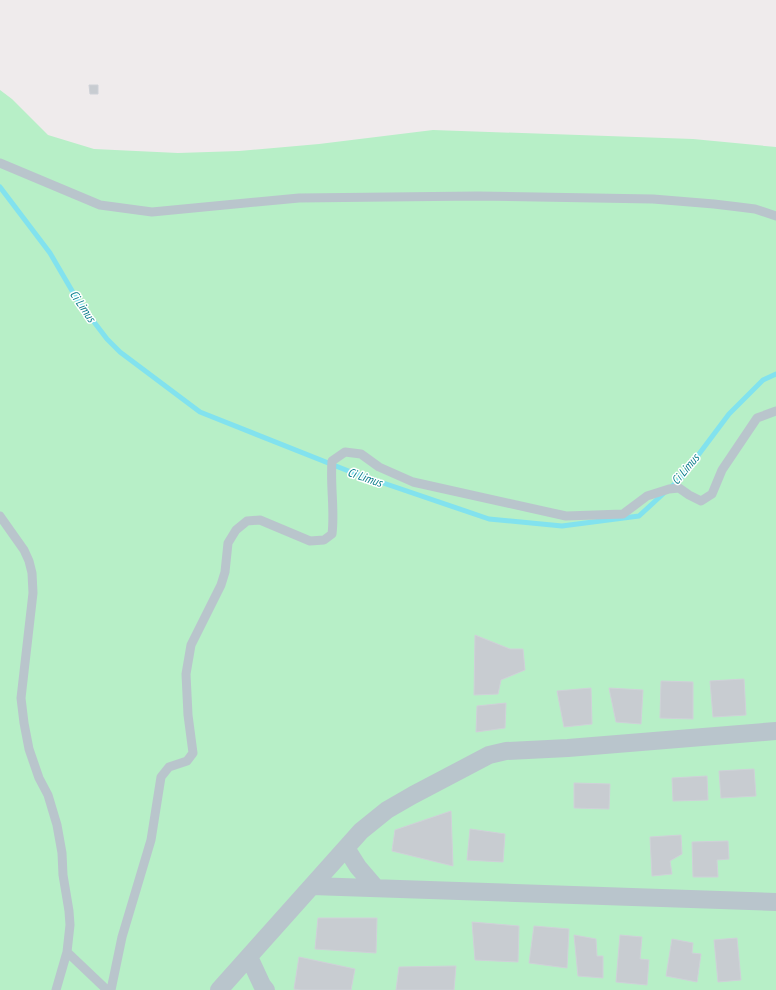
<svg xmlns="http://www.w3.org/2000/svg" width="776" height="990" font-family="'PT Sans Narrow',sans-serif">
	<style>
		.green { fill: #b7efc7 }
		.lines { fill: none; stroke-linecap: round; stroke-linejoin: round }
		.stream { stroke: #82e2ee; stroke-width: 5 }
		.building { fill: #c8ccd1; stroke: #cfd2d8 }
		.service { stroke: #b9c5cc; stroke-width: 9 }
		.minor { stroke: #b9c5cc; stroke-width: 18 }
		.labels { text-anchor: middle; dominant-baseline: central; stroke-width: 3; stroke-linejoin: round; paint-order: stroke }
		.water-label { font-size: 12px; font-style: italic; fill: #0a7c8a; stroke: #fff }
	</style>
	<rect width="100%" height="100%" fill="#efebec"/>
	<!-- green -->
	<path class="green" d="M0,90L12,99L48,135L94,149L178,153L239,151L319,144L433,130L693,139L776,147V990H0Z"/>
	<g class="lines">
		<!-- stream -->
		<path class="stream" d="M0,187L50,253L78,301L107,339L120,352L200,412L351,472L489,519L562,526L639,516L664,493
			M670,488L681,478L729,414L763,380L776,374"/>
	</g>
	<!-- building -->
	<path class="building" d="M89,85H98V94H90Z
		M475,635L510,649H523L525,670L501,680L498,694L474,695Z
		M744,679L746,715L713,717L710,681Z
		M661,681L693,682V719L660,718Z
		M591,688L592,724L564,727L557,691Z
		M609,688L643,690L641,724L616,722Z
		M506,703L505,728L476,732L477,706Z
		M754,769L756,796L721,798L719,771Z
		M707,776L708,800L673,801L672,778Z
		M574,783L610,784L609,809L574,808Z
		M451,811L453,866L392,851L395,830Z
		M470,829L505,834L503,862L467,860Z
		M681,835L682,854L670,861L672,874L652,876L650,837Z
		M728,841L729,859L717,860L718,877H693L692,842Z
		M318,918H377L376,953L315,949Z
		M472,922L519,926L518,962L475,960Z
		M534,926L569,929L567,968L529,963Z
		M574,935L596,939L597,956H603V978L578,976Z
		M620,935L642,937L640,959L649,960L647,985L616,982Z
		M737,938L741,980L718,982L714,940Z
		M672,939L693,943L692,953L701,954L697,982L666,976Z
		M299,957L355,969L351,990H301L294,989Z
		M456,966L454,990H396L399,967Z"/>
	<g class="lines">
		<!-- service -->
		<path class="service" d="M0,163L100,205L152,212L299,198L478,196L653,199L714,204L739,207L755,209L776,216
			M0,516L24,550L29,561L32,573L33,593L21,698L24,723L29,749L39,778L48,795L57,825L62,853L63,875L69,911L70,925L67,952L56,990
			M67,952L107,990
			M111,990L122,937L151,840L161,777L169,767L187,761L193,753L188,715L186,674L191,645L221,585L225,572L228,543L236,530L247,521L260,520L310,541L324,540L332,534C335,510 330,485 332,461L345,452L361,454L379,467L413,482L566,516L623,514L647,496L669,489L679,488L689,495L701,501L712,494L722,470L757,418L776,411"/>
		<!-- minor -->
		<path class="minor" d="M346,848L358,867L376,888
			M312,886L776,902
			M249,957L262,985L266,990
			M219,990L361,831L387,810L413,795L489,755L506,751L568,748L776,731"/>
	</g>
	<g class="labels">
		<!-- water labels -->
		<g class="water-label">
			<text transform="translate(83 306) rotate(55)">Ci Limus</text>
			<text transform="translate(685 469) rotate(-50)">Ci Limus</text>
			<text transform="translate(365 477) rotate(19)">Ci Limus</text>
		</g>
	</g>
</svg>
